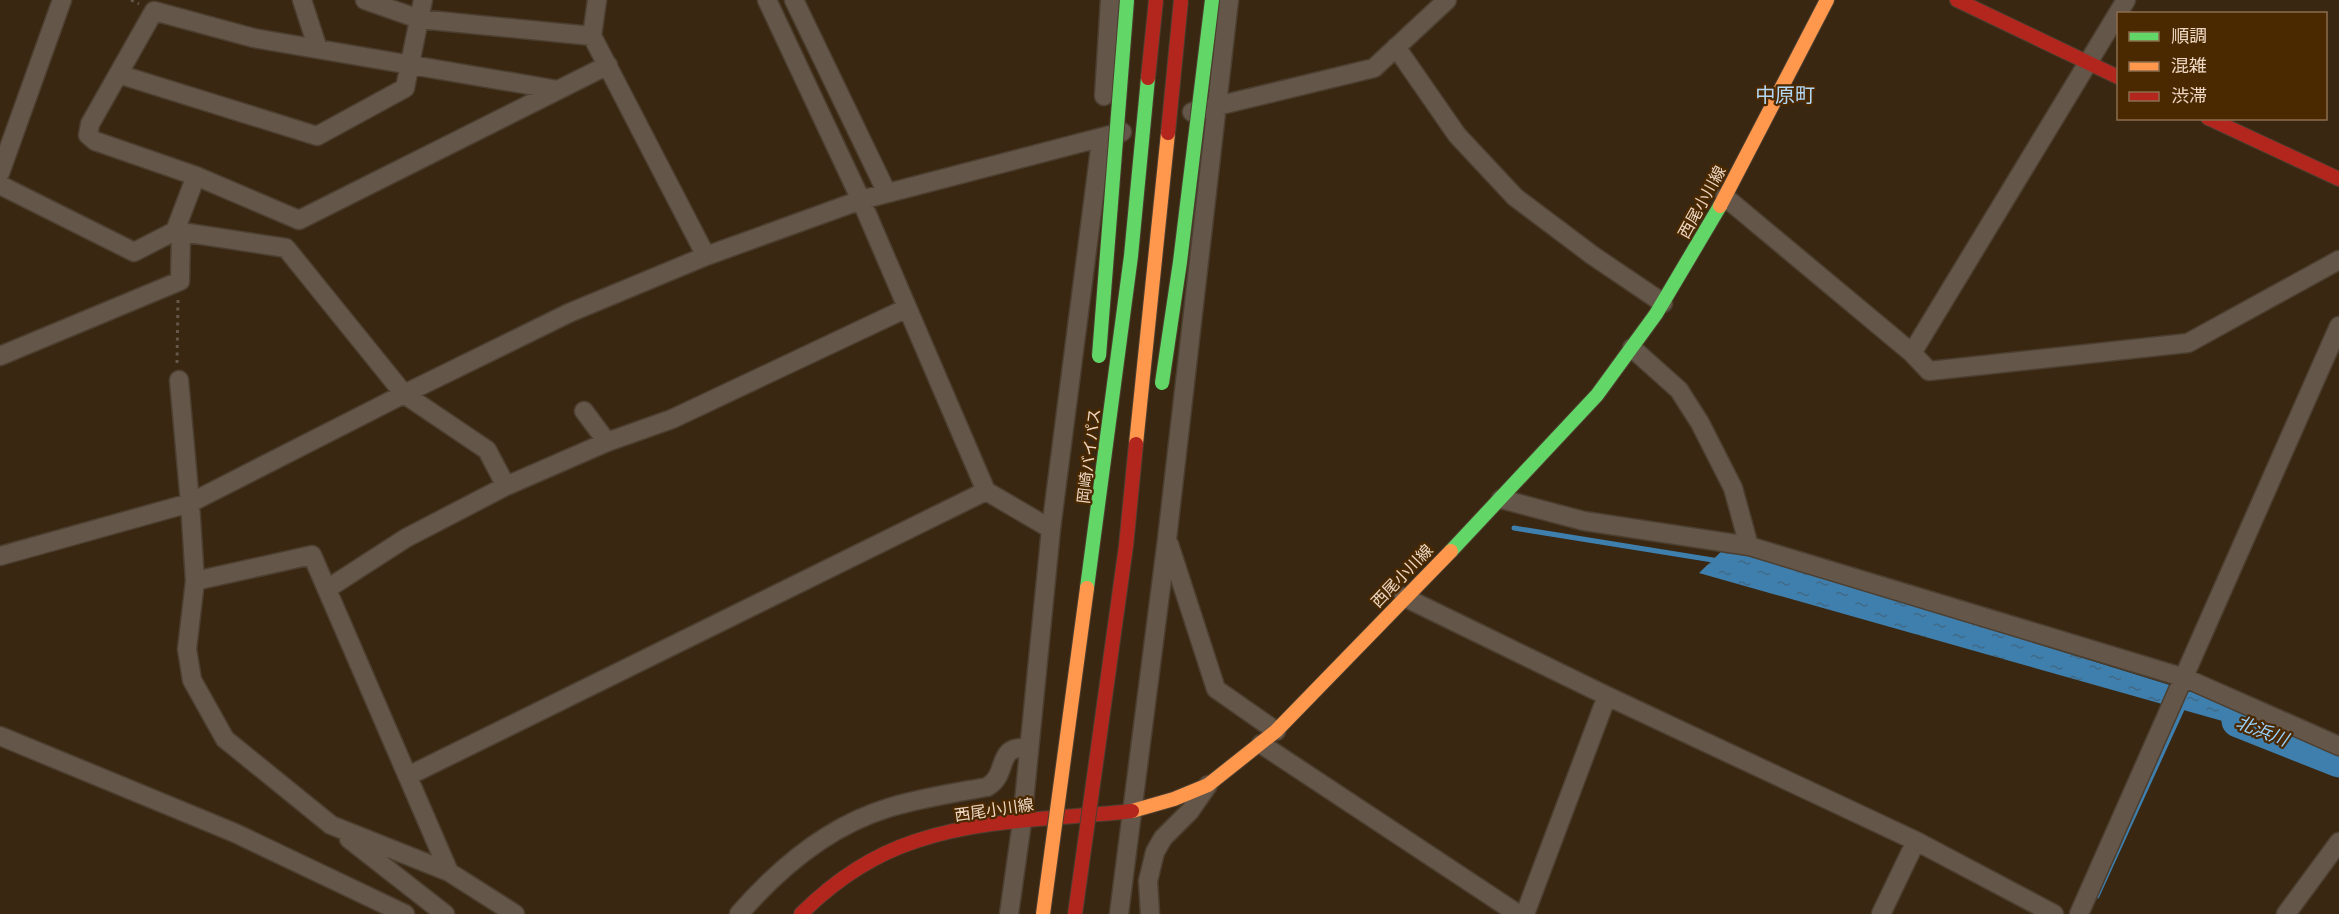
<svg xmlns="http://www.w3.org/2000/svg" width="2339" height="914" font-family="Helvetica,'Noto Sans JP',sans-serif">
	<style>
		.water { fill: url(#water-ripples) }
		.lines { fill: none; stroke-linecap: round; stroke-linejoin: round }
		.stream { stroke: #3e7fae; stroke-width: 5 }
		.river { stroke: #3e7fae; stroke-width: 33 }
		.street-casing { stroke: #4c3f30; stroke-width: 21 }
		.fast-casing { stroke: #4c3f30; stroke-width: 16 }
		.slow-casing { stroke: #4c3f30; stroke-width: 16 }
		.jam-casing { stroke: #4c3f30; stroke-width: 16 }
		.path { stroke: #65574a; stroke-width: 3; stroke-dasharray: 3 4.5; stroke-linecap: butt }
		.street { stroke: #645648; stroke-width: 18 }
		.fast { stroke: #63d668; stroke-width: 14 }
		.slow { stroke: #ff974d; stroke-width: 14 }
		.jam { stroke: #b3261e; stroke-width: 14 }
		.fast-bridge-casing { stroke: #4c3f30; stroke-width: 16; stroke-linecap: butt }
		.slow-bridge-casing { stroke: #4c3f30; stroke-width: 16; stroke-linecap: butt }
		.jam-bridge-casing { stroke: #4c3f30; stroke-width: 16; stroke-linecap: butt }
		.fast-bridge { stroke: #63d668; stroke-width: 14 }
		.slow-bridge { stroke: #ff974d; stroke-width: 14 }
		.jam-bridge { stroke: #b3261e; stroke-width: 14 }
		.labels { text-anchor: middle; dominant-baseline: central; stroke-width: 4.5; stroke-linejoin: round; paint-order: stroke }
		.street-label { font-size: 16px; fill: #eed8c4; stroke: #4a2800 }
		.water-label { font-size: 18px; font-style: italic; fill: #99d1fd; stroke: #4a2800 }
		.quarter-label { font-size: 20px; fill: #b2d9f8; stroke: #4a2800 }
	</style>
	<defs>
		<pattern id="water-ripples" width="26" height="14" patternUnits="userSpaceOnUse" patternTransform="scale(1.5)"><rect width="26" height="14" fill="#3e7fae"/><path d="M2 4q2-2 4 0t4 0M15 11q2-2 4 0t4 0" fill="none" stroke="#416986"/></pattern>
	</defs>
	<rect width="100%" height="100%" fill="#392711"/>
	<!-- water -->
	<path class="water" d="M1726,547L2205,696L2339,754L1699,573Z"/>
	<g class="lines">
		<!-- stream -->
		<path class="stream" d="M1514,528L1719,561
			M2097,896L2184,705"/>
		<!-- river -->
		<path class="river" d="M2238,721L2339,761"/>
		<!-- street casing -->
		<g class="street-casing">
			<path id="street" d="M302,0L318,49
				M365,0L419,19L592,36
				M597,0L592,36L706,256
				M767,0L861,200L986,491L1051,529
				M794,0L887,193
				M1396,47L1457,135L1515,197L1592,255L1663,303
				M118,74L317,136L405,88L423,0
				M558,90L254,38L154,11L90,124L88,135L95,141L196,176L299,220L608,65
				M1104,96L1110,0
				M1192,112L1374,68L1447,0
				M0,173L62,0
				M0,185L134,252L175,231L286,248L404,394L487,450L506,486
				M1725,197L1912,353L1929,371L2188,343L2339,260
				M175,231L196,176
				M1632,348L1679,390L1700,423L1733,488L1749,546
				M1912,353L2126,0
				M0,356L180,281L181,232
				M179,380L190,503L195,581L187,649L192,680L225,739L331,825L449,872
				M584,411L607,442
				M1501,499L1584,521L1749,546L2185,678L2339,746
				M1169,544L1216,689L1276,731
				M0,556L190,503L404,394L569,313L706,256L861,200L1122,132
				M195,581L312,555L449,872L515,914
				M327,589L406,538L506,486L607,442L672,419L907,308
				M1404,597L1607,696L1916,841L2054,914
				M0,736L235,833L405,914
				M1261,744L1518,914
				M408,776L986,491
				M349,839L445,914
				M739,914C778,869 829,826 888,808C920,798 954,793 987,787C1010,774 994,745 1028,748
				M1009,914L1022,822L1051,529L1101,141
				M1119,914L1167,539L1229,0
				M1150,914L1148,881L1155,852L1163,838L1190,811L1208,785
				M1525,914L1607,696
				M1881,914L1916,841
				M2079,914L2339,326
				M2286,914L2339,842"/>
		</g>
		<!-- fast casing -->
		<g class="fast-casing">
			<path id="fast" d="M1451,551L1597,395L1656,314L1720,206"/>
		</g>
		<!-- slow casing -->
		<g class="slow-casing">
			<path id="slow" d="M1720,206L1827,0
				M1132,811L1174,799L1208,785L1276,731L1451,551"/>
		</g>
		<!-- jam casing -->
		<g class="jam-casing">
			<path id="jam" d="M1957,0L2118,77
				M2208,118L2339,179
				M801,914C833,882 873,855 916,841C984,818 1061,819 1132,811"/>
		</g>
		<!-- path -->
		<path class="path" d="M131,0L139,4
			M177,363L178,300"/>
		<!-- street -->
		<use href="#street" class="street"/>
		<!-- fast -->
		<use href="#fast" class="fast"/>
		<!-- slow -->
		<use href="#slow" class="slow"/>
		<!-- jam -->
		<use href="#jam" class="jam"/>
		<!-- fast-bridge casing -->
		<g class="fast-bridge-casing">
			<path id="fast-bridge" d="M1099,356L1127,0
				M1162,383L1180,262L1212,0
				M1087,588L1131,256L1148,78"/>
		</g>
		<!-- slow-bridge casing -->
		<g class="slow-bridge-casing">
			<path id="slow-bridge" d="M1136,444L1168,133
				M1043,914L1087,588"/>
		</g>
		<!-- jam-bridge casing -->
		<g class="jam-bridge-casing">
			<path id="jam-bridge" d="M1148,78L1156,0
				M1168,133L1181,0
				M1075,914L1126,546L1136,444"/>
		</g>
		<!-- fast-bridge -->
		<use href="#fast-bridge" class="fast-bridge"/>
		<!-- slow-bridge -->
		<use href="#slow-bridge" class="slow-bridge"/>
		<!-- jam-bridge -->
		<use href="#jam-bridge" class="jam-bridge"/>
	</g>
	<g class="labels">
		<!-- street labels -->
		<g class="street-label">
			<text transform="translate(1702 202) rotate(-61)">西尾小川線</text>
			<text transform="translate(1089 456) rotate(-83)">岡崎バイパス</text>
			<text transform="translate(1402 576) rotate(-46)">西尾小川線</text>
			<text transform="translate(994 810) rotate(-8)">西尾小川線</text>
		</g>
		<!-- water labels -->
		<g class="water-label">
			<text transform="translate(2262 731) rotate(21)">北浜川</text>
		</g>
		<!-- quarter labels -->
		<g class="quarter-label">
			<text x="1785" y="95">中原町</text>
		</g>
	</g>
	<!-- legend -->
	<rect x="2117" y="12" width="210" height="108" fill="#4a2800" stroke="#8c6e4e" stroke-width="1.5"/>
	<rect x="2129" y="32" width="30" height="9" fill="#63d668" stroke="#8c6e4e" stroke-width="1.5"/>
	<text x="2171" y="42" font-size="18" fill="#eed8c4">順調</text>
	<rect x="2129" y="62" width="30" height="9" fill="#ff974d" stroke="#8c6e4e" stroke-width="1.5"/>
	<text x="2171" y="72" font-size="18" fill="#eed8c4">混雑</text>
	<rect x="2129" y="92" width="30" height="9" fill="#b3261e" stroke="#8c6e4e" stroke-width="1.5"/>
	<text x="2171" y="102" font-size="18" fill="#eed8c4">渋滞</text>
</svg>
